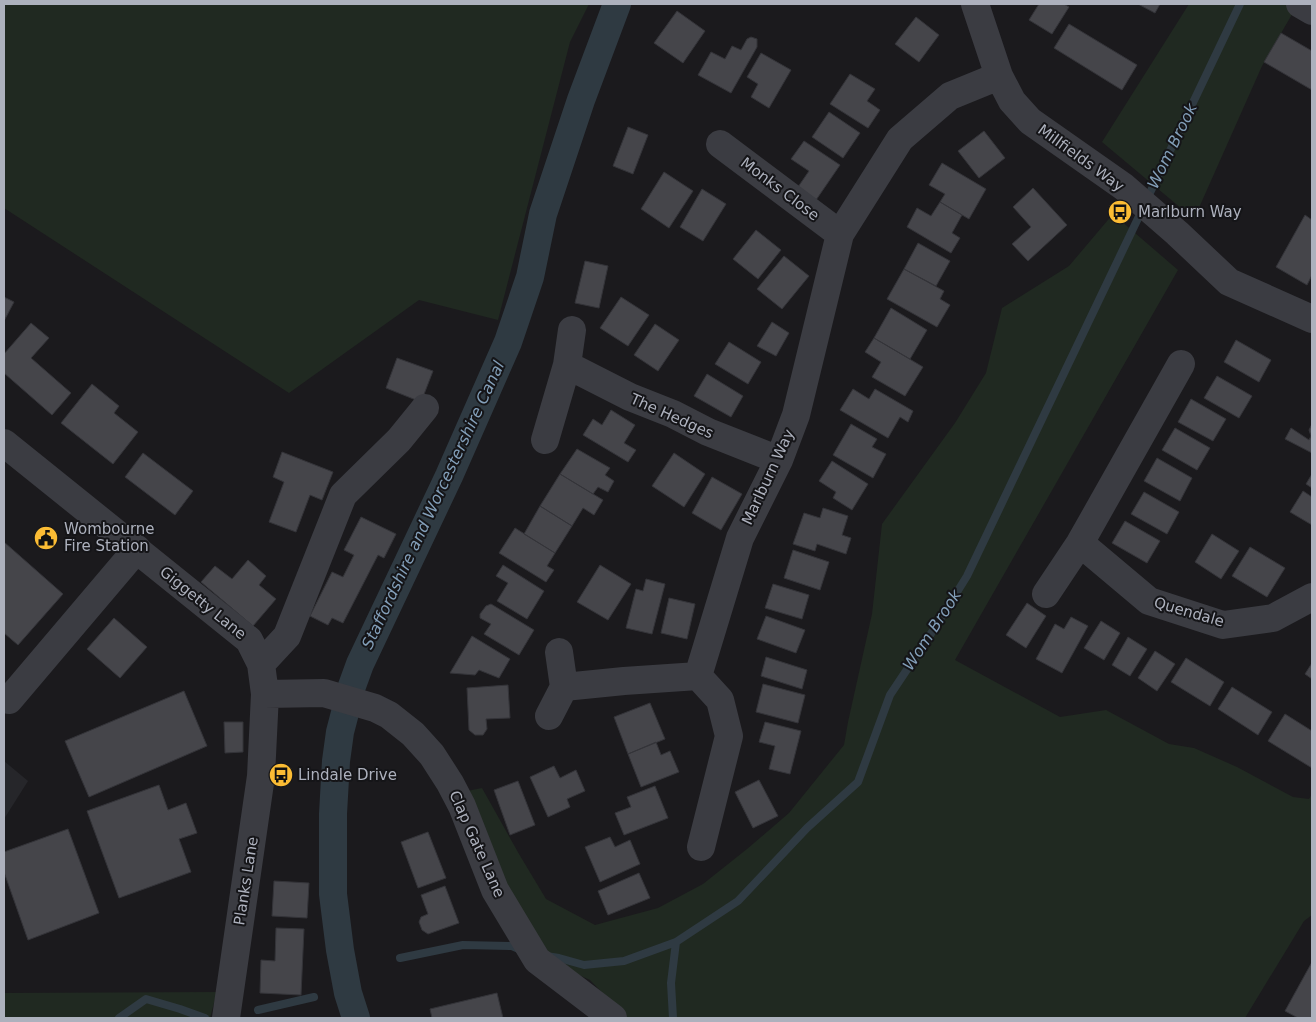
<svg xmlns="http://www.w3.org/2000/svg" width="1316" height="1022" font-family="'DejaVu Sans',sans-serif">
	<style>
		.built { fill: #26262a }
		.green { fill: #202921 }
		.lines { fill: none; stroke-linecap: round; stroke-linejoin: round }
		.stream { stroke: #2f3a42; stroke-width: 8 }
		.canal { stroke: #2f3a42; stroke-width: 28 }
		.building { fill: #45454a; stroke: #343439 }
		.minor { stroke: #3b3c42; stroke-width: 28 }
		.labels { text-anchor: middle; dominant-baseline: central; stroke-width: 4; stroke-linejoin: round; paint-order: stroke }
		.street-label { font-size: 15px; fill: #adb1bd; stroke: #151518 }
		.poi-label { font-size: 15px; fill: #adb1bd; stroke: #151518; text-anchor: start }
		.water-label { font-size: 16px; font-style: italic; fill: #839fb9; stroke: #151518 }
	</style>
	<rect width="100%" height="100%" fill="#1b1a1d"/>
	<!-- built -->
	<path class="built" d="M4,761L28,781L4,819Z"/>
	<!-- green -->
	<path class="green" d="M4,4H589L570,42L498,320L419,300L289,393L4,208Z
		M1189,4H1298L1262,66L1194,219L1102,142Z
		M1113,214L1178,270L955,660L1060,717L1106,710L1169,744L1194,748L1237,767L1293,797L1309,799L1312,794V915L1304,921L1245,1018H627L590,980L550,962L496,882L462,792L482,788L519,854L546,899L595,925L658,908L703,884L747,849L789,813L844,745L848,722L872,614L882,524L955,423L986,373L1002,308L1069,266Z
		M217,992L210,1018H4V993Z"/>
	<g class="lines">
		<!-- stream -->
		<path class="stream" d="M1147,199L1240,4
			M546,956L559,958L584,965L624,961L676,942L738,901L807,828L858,782L890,695L936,626L967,576L1142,210
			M400,958L463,945L512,946L521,950
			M258,1010L314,997
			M119,1018L146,999L180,1009L205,1018
			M673,1018L671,983L676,942"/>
		<!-- canal -->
		<path class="canal" d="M356,1018L348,993L340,950L333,894V814L336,761L340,732L352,686L360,664L449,476L508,342L530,277L543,214L581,100L617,4"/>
	</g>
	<!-- building -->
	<path class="building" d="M1039,4H1064L1069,7L1052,34L1029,20Z
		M1138,4H1160L1155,13Z
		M677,11L705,31L683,63L654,43Z
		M916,17L939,35L919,62L895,44Z
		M1069,24L1137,65L1122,90L1054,48Z
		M1281,33L1312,51V90L1264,62Z
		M751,37L757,39V47L731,93L698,75L711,52L725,59L732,46L741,50L747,39Z
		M761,53L791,70L769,108L751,97L758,84L747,77Z
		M850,74L875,89L867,101L880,110L868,128L830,104Z
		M829,112L860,133L843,158L812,137Z
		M628,127L648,135L633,174L613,166Z
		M984,131L1005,158L979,178L958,151Z
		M804,141L840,165L816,200L798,187L809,171L791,159Z
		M942,163L986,189L969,219L940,202L945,194L929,185Z
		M664,172L693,191L669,228L641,209Z
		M1033,188L1067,225L1028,261L1012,244L1031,227L1013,207Z
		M702,189L726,204L703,241L680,227Z
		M940,202L962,215L952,233L960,238L951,253L907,227L917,208L931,216Z
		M1305,215L1312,220V275L1307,285L1276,267Z
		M756,230L781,250L758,279L733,259Z
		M918,243L950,261L936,286L904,269Z
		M784,256L809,276L782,309L757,289Z
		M585,261L608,266L599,308L575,303Z
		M904,269L944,291L940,299L950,305L937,327L887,299Z
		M4,297L14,302L4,321Z
		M621,297L649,315L628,346L600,328Z
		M891,308L927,330L910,359L874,338Z
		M772,322L789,333L776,356L757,346Z
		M31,323L49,338L31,358L71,393L52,415L4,373V354Z
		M655,324L679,340L658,371L634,355Z
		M874,338L923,367L905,396L872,377L881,362L865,352Z
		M1236,340L1271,360L1259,382L1224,362Z
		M729,342L761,362L748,384L715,364Z
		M397,358L433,371L421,402L386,388Z
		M707,374L743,396L731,417L694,396Z
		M1217,376L1252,396L1239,418L1204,398Z
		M92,384L119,406L114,413L138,432L113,464L61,423Z
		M853,389L869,399L875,389L913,411L908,422L900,417L888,438L840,410Z
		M1191,399L1226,419L1213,441L1178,422Z
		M611,410L635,425L624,443L636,450L628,462L583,435L593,419L602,425Z
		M851,424L877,439L872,447L886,454L873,478L833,455Z
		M1312,424V453L1285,439L1291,428L1309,440L1311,436L1309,430Z
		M1175,428L1210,448L1197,470L1162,450Z
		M577,449L610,468L605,475L614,481L608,492L598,487L593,494L560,474Z
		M282,452L333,472L322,500L310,495L296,532L269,522L284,482L273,477Z
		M143,453L193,491L175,515L125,477Z
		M674,453L705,474L684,507L652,486Z
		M1157,458L1192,478L1180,501L1144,481Z
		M832,461L868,484L852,510L833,498L836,492L819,481Z
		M560,474L603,500L594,515L583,508L572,526L540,506Z
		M1312,474V488L1306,484Z
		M712,477L742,494L721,530L692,513Z
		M1303,491L1312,497V525L1290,512Z
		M1144,492L1179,512L1167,534L1131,514Z
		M540,506L572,526L555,553L524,534Z
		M823,508L848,516L842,535L851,538L846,554L817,544L815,551L793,544L804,513L820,518Z
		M361,517L396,534L384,558L378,555L343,623L332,618L328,625L310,616L332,572L343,577L354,555L344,550Z
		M1125,521L1160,541L1147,563L1112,543Z
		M515,528L555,553L547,566L554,570L546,582L499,553Z
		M1212,534L1239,551L1221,579L1195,562Z
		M4,542L63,594L18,645L4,633Z
		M1250,547L1285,568L1267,597L1232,576Z
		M793,550L829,562L820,590L784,578Z
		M248,560L266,576L259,585L276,599L253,626L201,582L215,566L232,579Z
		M503,565L544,591L527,619L497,601L508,583L496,576Z
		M600,565L631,584L608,620L577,602Z
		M646,579L665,584L652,634L626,628L636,589L643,591Z
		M773,584L809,595L802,619L765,608Z
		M669,598L695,604L687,639L661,633Z
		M1027,603L1046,616L1026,648L1006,635Z
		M491,604L534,630L519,655L484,634L491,624L480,618V614L486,606Z
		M766,616L805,630L796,653L757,639Z
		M1071,617L1088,626L1062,673L1036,659L1055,624L1064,629Z
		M114,618L147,647L120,678L87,649Z
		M1101,621L1120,633L1104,660L1084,648Z
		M472,636L510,659L499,678L479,670L475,675L450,673Z
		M1128,637L1147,649L1130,676L1112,665Z
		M1155,651L1175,664L1157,691L1138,678Z
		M766,657L807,670L802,689L761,676Z
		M1186,658L1224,682L1210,706L1171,682Z
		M1312,663V679L1305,674Z
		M763,684L805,695L798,723L756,712Z
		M508,685L510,718L486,719L487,729L483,735H475L469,730L467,688Z
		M1232,687L1272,712L1258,735L1218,709Z
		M184,691L207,746L89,797L65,741Z
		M650,703L665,739L628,754L614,717Z
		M1285,714L1312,731V768L1268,741Z
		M224,722H243V752L225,753Z
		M765,722L801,731L790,774L769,769L775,746L759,742Z
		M656,742L661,755L670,751L679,772L641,787L628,754Z
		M554,766L560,778L576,770L585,791L567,799L570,807L548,817L530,777Z
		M759,780L778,816L753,828L735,792Z
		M518,781L535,825L510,835L494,790Z
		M159,785L168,810L186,803L197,833L179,839L191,872L119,898L87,811Z
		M655,786L668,818L624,835L615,813L631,807L627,797Z
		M68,829L99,913L28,940L4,872V852Z
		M428,832L446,878L418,888L401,842Z
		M610,837L615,847L630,840L640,864L600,882L585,847Z
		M639,873L650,898L608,915L598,891Z
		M274,881L309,883L307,918L272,916Z
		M445,886L459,923L428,934L422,930L419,922L421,917L428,914L421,895Z
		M276,928L304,929L301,995L260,993L261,960L275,961Z
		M1312,962V1018H1298L1285,1011Z
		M497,993L503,1018H432L430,1009Z"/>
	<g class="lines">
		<!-- minor -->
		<path class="minor" d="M975,4L999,76L1012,101L1030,121L1124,187L1177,233L1229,282L1312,319
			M1300,4L1312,11
			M720,144L840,234
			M567,365L630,397L673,414L708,432L779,460
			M545,440L567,365L572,330
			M4,443L249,640L261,664L265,694L261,776L226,1018
			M1080,543L1149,601L1223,625L1273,618L1312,597
			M1046,594L1080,543L1181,364
			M261,664L287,636L343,495L399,440L425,408
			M564,687L624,681L698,676
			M265,694L324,693L375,708L389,715L413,734L432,755L450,783L462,806L495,890L537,960L613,1018
			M9,700L137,549
			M549,716L564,687L559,652
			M701,847L729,736L720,700L698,676L740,538L779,460L796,415L840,234L900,139L950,96L999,76"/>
	</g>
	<!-- icons -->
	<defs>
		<g id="bus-disc" transform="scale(1.25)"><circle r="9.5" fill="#fbbc34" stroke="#151518"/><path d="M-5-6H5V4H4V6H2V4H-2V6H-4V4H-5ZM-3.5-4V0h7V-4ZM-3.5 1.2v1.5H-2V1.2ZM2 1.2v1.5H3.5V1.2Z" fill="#111"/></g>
		<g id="civic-disc" transform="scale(1.25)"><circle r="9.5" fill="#fbbc34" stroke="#151518"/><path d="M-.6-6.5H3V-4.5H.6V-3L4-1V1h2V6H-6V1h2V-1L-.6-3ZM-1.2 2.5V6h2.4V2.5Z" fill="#111"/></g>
	</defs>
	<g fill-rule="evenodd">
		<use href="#bus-disc" x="1120" y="212"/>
		<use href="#civic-disc" x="46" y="538"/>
		<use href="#bus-disc" x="281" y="775"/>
	</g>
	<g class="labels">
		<!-- street labels -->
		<g class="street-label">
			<text transform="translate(1081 158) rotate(36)">Millfields Way</text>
			<text transform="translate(780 189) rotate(37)">Monks Close</text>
			<text transform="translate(672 416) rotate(24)">The Hedges</text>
			<text transform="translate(768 477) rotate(-65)">Marlburn Way</text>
			<text transform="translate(203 603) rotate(39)">Giggetty Lane</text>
			<text transform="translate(1189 612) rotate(16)">Quendale</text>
			<text transform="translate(477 844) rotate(66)">Clap Gate Lane</text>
			<text transform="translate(246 881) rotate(-81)">Planks Lane</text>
		</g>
		<!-- poi labels -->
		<g class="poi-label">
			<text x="1138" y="212">Marlburn Way</text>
			<text x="64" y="529">Wombourne<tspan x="64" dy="17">Fire Station</tspan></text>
			<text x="298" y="775">Lindale Drive</text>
		</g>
		<!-- water labels -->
		<g class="water-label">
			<text transform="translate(1172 146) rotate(-64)">Wom Brook</text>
			<text transform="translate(433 505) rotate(-65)">Staffordshire and Worcestershire Canal</text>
			<text transform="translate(932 630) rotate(-57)">Wom Brook</text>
		</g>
	</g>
	<!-- border -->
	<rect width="1316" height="1022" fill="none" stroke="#adb1bd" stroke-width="10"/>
</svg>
